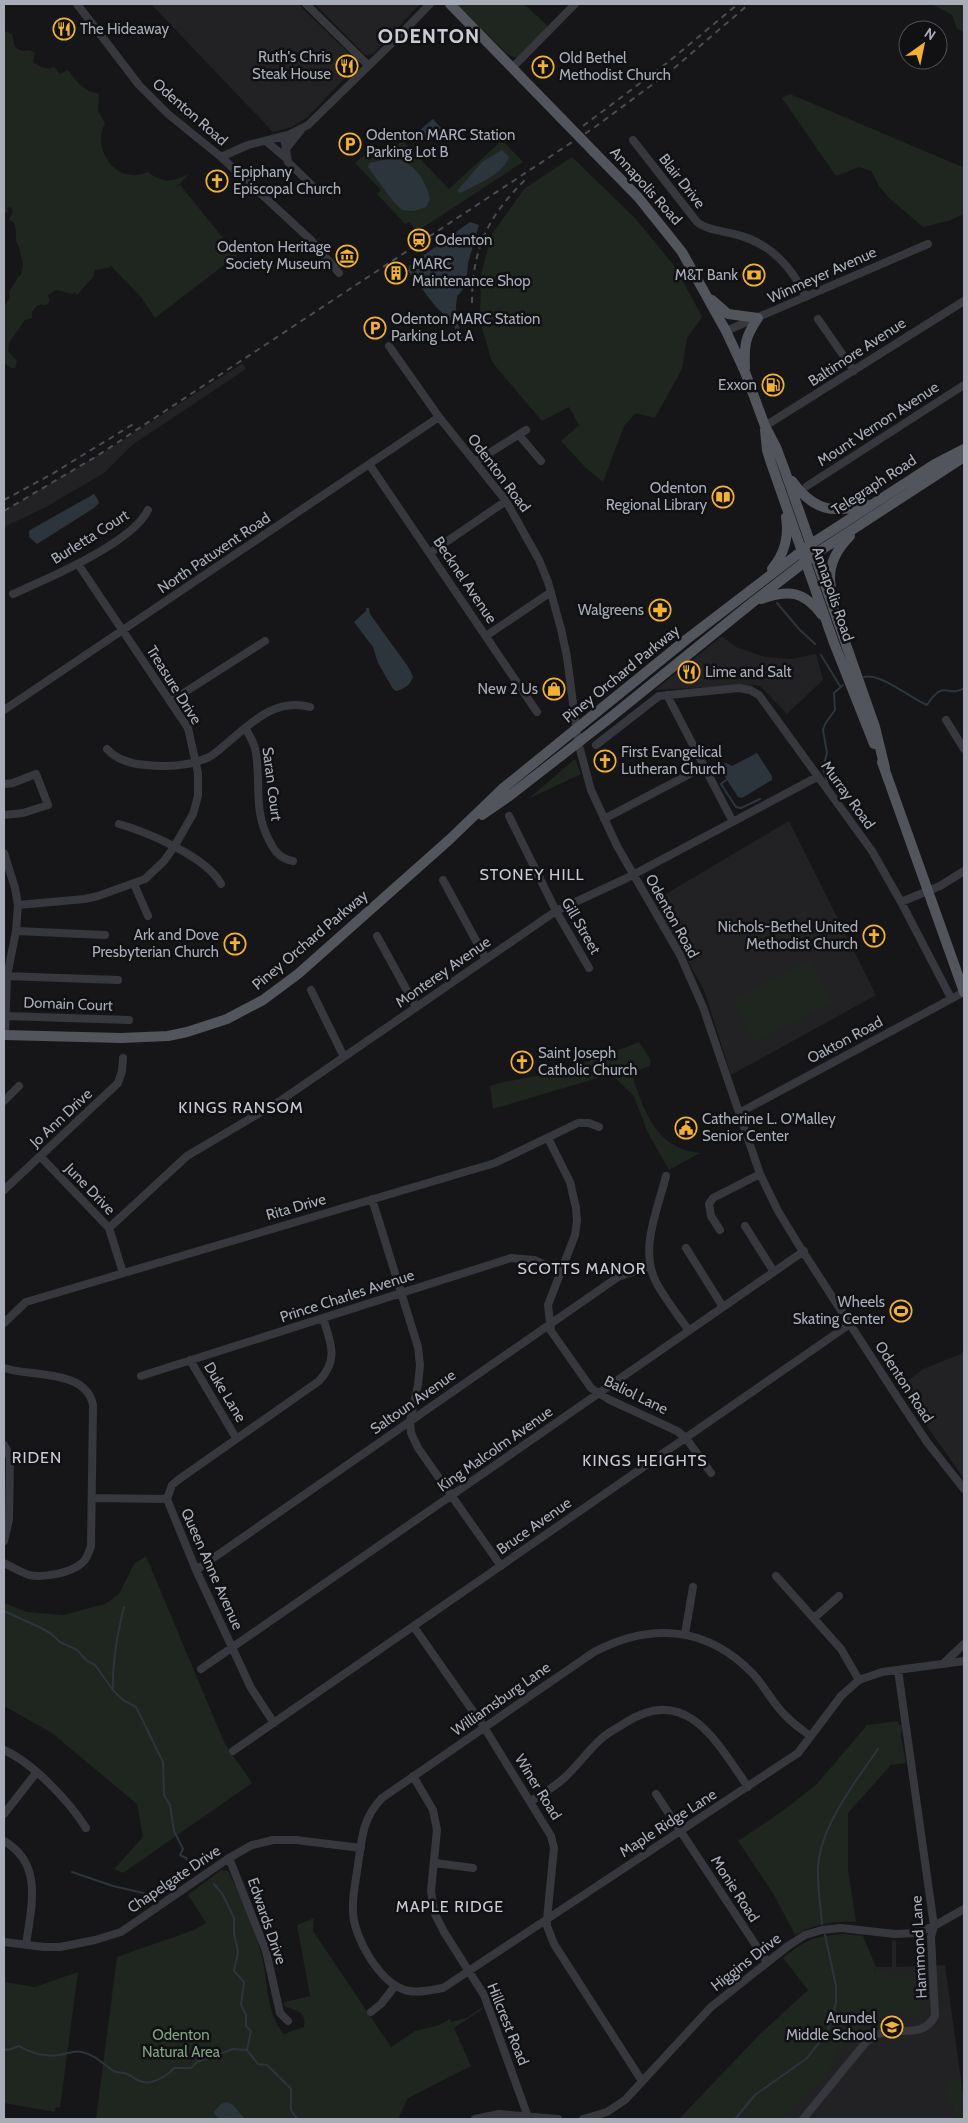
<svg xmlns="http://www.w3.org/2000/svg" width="968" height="2123" font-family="Cabin,sans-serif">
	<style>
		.built { fill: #222225 }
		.green { fill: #1e261f }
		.water { fill: #2c353c }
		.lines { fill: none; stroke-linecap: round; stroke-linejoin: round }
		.stream { stroke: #2c353c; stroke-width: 2 }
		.minor { stroke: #37383d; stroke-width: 8 }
		.major { stroke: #53555c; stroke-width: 10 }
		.rail { stroke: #4a4c52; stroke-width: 2; stroke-dasharray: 6 5; stroke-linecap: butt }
		.major-bridge { stroke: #53555c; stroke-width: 10 }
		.labels { text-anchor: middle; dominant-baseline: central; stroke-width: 5; stroke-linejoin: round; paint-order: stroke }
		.poi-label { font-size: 15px; fill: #a8adb8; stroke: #111113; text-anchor: start }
		.street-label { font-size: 15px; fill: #a8adb8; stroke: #111113 }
		.park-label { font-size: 15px; fill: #7fa381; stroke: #111113 }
		.neighbourhood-label { font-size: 16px; letter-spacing: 1px; fill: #c9ccd4; stroke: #111113 }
		.district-label { font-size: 20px; font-weight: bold; letter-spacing: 1px; fill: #c9ccd4; stroke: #111113 }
	</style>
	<rect width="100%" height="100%" fill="#161618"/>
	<!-- built -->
	<path class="built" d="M151,4H298L356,60L357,65L308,117L292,127L273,132Z
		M315,4H420L373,54L365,55Z
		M243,363L246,369L132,445L104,473L44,508L4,527V511L109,449Z
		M722,636L736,647L765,657L791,659L816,654L823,680L787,714L761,687L756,685L655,690Z
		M789,821L876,995L731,1075L704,990L654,901Z
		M964,1350V1479L920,1416L904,1384L923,1369L961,1354Z
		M892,1940L896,1941V1967L945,1965L964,2101V2119H735L864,2006L876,1967H892Z"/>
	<!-- green -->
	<path class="green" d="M457,4H524L548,26L523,54L516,58L507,54Z
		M931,4H964V32L957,29L952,15Z
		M4,31L12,34L15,47L22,51L30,50L35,53L33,62C40,66 46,71 54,67L60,74L68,70C77,82 83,91 99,94L98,111L105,123C91,150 117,186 147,172C165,183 170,183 189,174L176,188L180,185L237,255L155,318L141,297L110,265L109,268L95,270L93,277L77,295L74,292L73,294L56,290L48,295L50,301L46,305C38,303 36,306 32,312V318L25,320L9,343L8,351L17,361L15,368H11L4,363V303L6,304L10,298L9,292L18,277L21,275L23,265L19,247L16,241V231L14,223L9,220L13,211L10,207L7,208L8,212L4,214Z
		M790,94L960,166H964V214L948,221L923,227L888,197L879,186L871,171L859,167L836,176L782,98Z
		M502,140L523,162L416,232L410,222L405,224L377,194L381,190L355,163C371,147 385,155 403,141L449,189Z
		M572,157L635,218L676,268L702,317L687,338L682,369L655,418L636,413L624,426L603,482L586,468L561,441L579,425L569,407L542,421L492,362L480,321L481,274L492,234L524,189Z
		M575,759L581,774L528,799Z
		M810,960L832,1003L754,1042L732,1000Z
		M639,1042L651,1060L650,1066L631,1073C645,1111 654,1148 700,1153L669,1170L647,1131L634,1096L611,1074L493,1109L490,1086C506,1081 520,1079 536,1076C571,1069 606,1055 639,1042Z
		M146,1556L224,1742L252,1783L123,1873L114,1869L143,1837L137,1804L52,1733L4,1706V1603L27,1612L63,1615L105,1604L119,1594L134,1564Z
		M898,1721L899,1725H902L901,1736L906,1763L891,1765L848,1813V1869L856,1922C832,1921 816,1924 795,1935L773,1893L738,1841L780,1813L817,1784L867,1725Z
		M221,1870L228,1871C240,1895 253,1923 260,1950C269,1977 264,2011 284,2034L304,2027C307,2009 293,2011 283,2005L285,2002L310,1996L297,1925L314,1918L313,1931L391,2047L415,2031L439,2025L450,2019L451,2022L466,2018L483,2007V2009L454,2028L471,2066L408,2098L398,2119H96L117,1957L194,1930L206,1923L188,1895Z
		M844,1934L863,1936L876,1967L874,1973L921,1974V2019L895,2011L870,2020L838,2050L829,2074L783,2119H679L760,2034L808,1990L783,1958C805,1940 815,1936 844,1934Z
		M78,1972L60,2108L56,2107L55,2112L4,2103V1982L35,1987Z
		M961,2078L964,2119H948L954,2108L944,2095L949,2081Z"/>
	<!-- water -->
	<path class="water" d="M433,119L443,130L429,142L419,131Z
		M502,150L509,157C503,175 476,184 461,193L457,191L482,162Z
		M392,158C413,160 426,180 430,199L426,207L414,211L402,210L392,200L368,167L369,163Z
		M470,222L479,225L468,263L466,285L457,297L456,306L457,322L466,343L462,342L451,321L436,307L408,271L409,266Z
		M94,494L97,498L99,503L94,508L37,544L29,537V532L30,530Z
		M366,608H369L370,614L409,668L413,677C410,685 405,689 396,691L393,689L378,663L373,647L354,622L366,611Z
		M757,753L772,776V780L742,798L738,797L720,769L721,765L726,763L732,766Z
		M227,2102L233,2105L245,2119C235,2119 217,2123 214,2112L221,2104Z"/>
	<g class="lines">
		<!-- stream -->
		<path class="stream" d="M777,603L799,629L815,644
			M821,655L840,686
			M864,677C881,673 910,698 927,705C945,677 948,699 964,688
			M726,780L721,784L736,807L741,808L760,799
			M828,785L823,768L827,753L823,730L825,724L835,710L834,693L843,685
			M4,1611L39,1627L50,1633L60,1642L77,1650L87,1661L95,1665L113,1690L123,1700L136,1707L163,1762L164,1795L170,1805L174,1831L183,1849L180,1855L186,1858L192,1868L198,1869
			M113,1690C112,1661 117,1635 124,1607
			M72,1872L113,1886L148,1894L170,1883L192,1868
			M214,1884L223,1895L234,1918V1933L238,1952L234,1971L244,1982L241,2005L246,2015V2026L251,2031L247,2050L258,2064L267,2065L291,2089V2110L297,2119
			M822,1924C821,1906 817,1887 818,1869C819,1828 855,1782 878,1749
			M4,2049L8,2050L19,2046C32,2054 44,2057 59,2055C67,2054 74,2050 82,2052C95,2055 102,2063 112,2070C116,2073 122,2072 127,2074C131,2075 135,2080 140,2081C151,2086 167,2076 174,2068H191L197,2062L233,2049L247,2050
			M735,2119L755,2095L806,2059L827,2033L836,2003V1986L825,1935"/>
		<!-- minor -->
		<path class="minor" d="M77,4L139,85L168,114L221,157L311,240L339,273
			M306,4L368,65
			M512,68L575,4
			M284,136L288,162L319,192
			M633,140L697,222C707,230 722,231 734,234C769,242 791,265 806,297
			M266,141L287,159
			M285,150L301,130
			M221,157L248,145L288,135L308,125L394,41L430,4
			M818,319L854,371
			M726,331L928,244
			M389,346L439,417L506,501L539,560L548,582L561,629L567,657L578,742L591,790L617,846L680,955L703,1007L760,1174L778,1211L800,1247L899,1400L927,1442L964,1489
			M765,426L964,301
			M519,435L541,461
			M475,462L526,430
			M369,464L537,712
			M807,486L964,385
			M430,553L506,501
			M13,594C47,579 132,543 148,510
			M486,636L551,592
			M667,695L733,822
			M171,701L265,641
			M4,710L439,417
			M946,720L964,749
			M245,728C250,736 255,744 256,753C261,786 253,811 270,842C275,852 281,859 293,861
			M596,745L659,696L739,688L750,690L759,695L872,851L901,902L951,998
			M107,749C117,760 131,764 146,765C165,767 189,766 207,758C214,755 220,749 226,744C250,724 275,697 310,707
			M4,784L13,783L36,774L48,805L23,813L4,815
			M509,816L556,911L589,968
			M604,819L703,767
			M119,824C147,832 207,857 221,884
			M4,853L15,888L18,905L16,931L7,976L5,1035
			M443,880L486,959
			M134,884L148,916
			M901,902L940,886L964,871
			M18,905L85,899L98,896L145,879L164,861L174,847L193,814L198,796V773L188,728L78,564
			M16,931L105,935
			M377,936L416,1007
			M4,976L118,980
			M311,990L344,1057
			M6,1016L129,1020
			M4,1101L19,1086
			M739,1113L964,992
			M548,1138L570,1182L576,1208L577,1221L575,1235L548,1305L551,1331L591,1388L608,1399L677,1431L686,1438L711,1473
			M40,1156L109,1228L123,1273
			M666,1176C658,1209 639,1249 656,1282C665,1299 678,1315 689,1331
			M4,1190L118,1083L122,1071L123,1058
			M372,1199L418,1347L420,1365L418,1385L410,1421L411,1433L418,1448L501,1566
			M745,1226L774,1272
			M109,1228L187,1156L280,1101L556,911L627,878L817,777
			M720,1230L711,1216L709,1204L713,1198L760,1174
			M686,1248L723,1307
			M4,1323L26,1302L495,1163L578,1123H589L599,1127
			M190,1360L236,1438
			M4,1368C31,1377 86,1369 93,1405L91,1546C89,1552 87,1559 82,1563C71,1573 44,1578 29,1575C20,1572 12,1567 4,1563
			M141,1376L511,1258L534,1260L561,1271
			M4,1445L7,1450L10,1458L9,1520L4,1541
			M92,1498L167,1499
			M196,1570L618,1277L650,1266
			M776,1576L841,1649L859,1680
			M814,1618L839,1596
			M414,1627L484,1727L551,1836L554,1848L547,1919V1926L554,1944L642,2081
			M685,1634L693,1587
			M943,1664L964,1644
			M201,1669L804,1251
			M274,1723L251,1688L196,1570L167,1499L172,1485L178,1480L319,1381C339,1359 331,1344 323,1318
			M810,1736C801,1729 792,1723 784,1714C772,1702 765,1687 754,1675C708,1626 651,1622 594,1652L382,1798C362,1819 362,1838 358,1865C356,1880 352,1896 353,1911C353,1937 381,1986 409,1991C421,1993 431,1990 443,1988L798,1753L841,1696L859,1680L882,1672L964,1661
			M4,1750C33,1763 69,1801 86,1828
			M233,1751L850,1324
			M413,1776L433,1810L437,1830L431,1891L434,1912L444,1932L484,1995L528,2117
			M656,1794L767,1962
			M531,1801C542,1794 553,1788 563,1779C577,1767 588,1750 602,1738C609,1732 617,1728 625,1723C686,1683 717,1742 748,1787
			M4,1814L36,1773
			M4,1841C44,1864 31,1907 26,1945
			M229,1858L266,1951L280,2013L288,2021
			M435,1863L473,1868
			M4,1942L44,1947H60L95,1940L121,1932L229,1858L252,1845L273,1840H296L361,1848
			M371,2012L381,2004L395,1986
			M475,2119L499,2114L558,2119
			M583,2119L607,2112L625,2100L711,2007L788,1946L805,1935L822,1930L841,1928L895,1934L916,1933L934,1926L964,1909
			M803,2119L866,2042C872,2038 878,2033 886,2032C906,2029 924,2036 935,2016L931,1937L934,1926L898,1670"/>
		<!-- major -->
		<path class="major" d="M450,4L561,118
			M594,152L638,197L682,252L726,331L745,372L765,426L776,447L785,471L875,727L885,768
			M712,300L728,314L758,318
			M745,368C744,345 745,337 758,318
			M765,430L767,450L770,460L834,643L874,744
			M792,481C813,510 833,515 866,504
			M772,569C785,553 789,537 786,517
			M831,588C827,568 836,550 850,536
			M761,599C789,589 804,591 822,615
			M882,762L964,992
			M482,815L508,797L611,717L753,602L815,554L964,457
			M4,1035L121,1038L168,1036L187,1032L227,1019L263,1000L298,974L449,840L502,789L687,639L811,544L935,464L964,449"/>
		<!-- rail -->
		<path class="rail" d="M583,126L667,63L738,4
			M472,303C472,248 488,216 527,178
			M4,500L52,474L135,423
			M4,511L97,456L595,127L672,70L749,4"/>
		<!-- major-bridge -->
		<path class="major-bridge" d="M561,118L594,152"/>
	</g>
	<!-- icons -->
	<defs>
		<g id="restaurant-ring" transform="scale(1.125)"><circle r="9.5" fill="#111113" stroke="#f2b134" stroke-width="1.5"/><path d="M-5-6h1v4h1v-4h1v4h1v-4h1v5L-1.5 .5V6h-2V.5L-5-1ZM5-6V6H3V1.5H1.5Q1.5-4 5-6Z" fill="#f2b134"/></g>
		<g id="church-ring" transform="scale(1.125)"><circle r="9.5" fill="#111113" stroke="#f2b134" stroke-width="1.5"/><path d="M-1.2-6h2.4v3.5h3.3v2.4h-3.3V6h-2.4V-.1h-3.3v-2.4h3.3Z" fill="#f2b134"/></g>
		<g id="parking-ring" transform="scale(1.125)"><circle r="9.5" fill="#111113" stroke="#f2b134" stroke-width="1.5"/><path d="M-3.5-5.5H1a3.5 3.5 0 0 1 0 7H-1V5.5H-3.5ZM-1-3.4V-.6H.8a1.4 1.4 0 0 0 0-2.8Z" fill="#f2b134"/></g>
		<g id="station-ring" transform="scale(1.125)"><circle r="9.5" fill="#111113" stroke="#f2b134" stroke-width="1.5"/><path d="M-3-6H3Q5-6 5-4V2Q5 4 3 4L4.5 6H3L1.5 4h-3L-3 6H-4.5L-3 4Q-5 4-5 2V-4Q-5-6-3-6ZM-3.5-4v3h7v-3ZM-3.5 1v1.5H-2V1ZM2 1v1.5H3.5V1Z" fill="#f2b134"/></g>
		<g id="museum-ring" transform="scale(1.125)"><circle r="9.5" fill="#111113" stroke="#f2b134" stroke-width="1.5"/><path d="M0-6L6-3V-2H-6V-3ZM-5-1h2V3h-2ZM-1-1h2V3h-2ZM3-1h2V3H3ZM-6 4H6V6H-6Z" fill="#f2b134"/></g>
		<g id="building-ring" transform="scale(1.125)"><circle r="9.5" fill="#111113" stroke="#f2b134" stroke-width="1.5"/><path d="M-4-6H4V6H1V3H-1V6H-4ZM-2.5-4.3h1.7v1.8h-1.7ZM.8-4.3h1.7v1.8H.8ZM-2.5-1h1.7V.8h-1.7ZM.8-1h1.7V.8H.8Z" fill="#f2b134"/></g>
		<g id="bank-ring" transform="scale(1.125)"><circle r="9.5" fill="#111113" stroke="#f2b134" stroke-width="1.5"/><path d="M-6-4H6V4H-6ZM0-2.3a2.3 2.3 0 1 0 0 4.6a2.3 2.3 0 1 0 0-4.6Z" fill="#f2b134"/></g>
		<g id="fuel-ring" transform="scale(1.125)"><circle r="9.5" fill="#111113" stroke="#f2b134" stroke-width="1.5"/><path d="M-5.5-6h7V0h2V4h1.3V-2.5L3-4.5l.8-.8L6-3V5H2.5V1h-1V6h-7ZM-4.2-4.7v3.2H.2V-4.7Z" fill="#f2b134"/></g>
		<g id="library-ring" transform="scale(1.125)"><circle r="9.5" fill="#111113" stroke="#f2b134" stroke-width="1.5"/><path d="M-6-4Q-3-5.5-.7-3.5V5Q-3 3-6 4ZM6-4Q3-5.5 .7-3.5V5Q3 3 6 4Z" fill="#f2b134"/></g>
		<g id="pharmacy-ring" transform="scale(1.125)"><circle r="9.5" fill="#111113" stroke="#f2b134" stroke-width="1.5"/><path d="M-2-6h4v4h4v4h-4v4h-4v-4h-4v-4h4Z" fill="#f2b134"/></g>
		<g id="shop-ring" transform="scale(1.125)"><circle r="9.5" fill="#111113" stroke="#f2b134" stroke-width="1.5"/><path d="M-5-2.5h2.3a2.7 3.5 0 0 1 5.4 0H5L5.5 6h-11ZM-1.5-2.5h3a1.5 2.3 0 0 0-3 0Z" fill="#f2b134"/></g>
		<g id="civic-ring" transform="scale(1.125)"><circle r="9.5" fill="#111113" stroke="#f2b134" stroke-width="1.5"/><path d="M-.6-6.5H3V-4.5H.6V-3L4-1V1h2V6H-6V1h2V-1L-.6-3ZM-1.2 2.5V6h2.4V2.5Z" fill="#f2b134"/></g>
		<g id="stadium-ring" transform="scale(1.125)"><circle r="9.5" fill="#111113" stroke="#f2b134" stroke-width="1.5"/><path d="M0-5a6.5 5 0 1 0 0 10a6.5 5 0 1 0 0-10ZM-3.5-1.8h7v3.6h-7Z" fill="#f2b134"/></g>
		<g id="school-ring" transform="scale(1.125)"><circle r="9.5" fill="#111113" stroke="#f2b134" stroke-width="1.5"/><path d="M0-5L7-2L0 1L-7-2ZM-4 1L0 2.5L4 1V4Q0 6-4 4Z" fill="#f2b134"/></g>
	</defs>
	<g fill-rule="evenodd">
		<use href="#restaurant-ring" x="64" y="29"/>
		<use href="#restaurant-ring" x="347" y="66"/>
		<use href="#church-ring" x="543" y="67"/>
		<use href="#parking-ring" x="350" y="144"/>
		<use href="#church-ring" x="217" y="181"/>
		<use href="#station-ring" x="419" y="240"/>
		<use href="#museum-ring" x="347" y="256"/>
		<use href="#building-ring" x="396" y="273"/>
		<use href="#bank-ring" x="754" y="275"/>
		<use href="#parking-ring" x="375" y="328"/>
		<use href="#fuel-ring" x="773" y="385"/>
		<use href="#library-ring" x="723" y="497"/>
		<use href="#pharmacy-ring" x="660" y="610"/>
		<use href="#restaurant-ring" x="689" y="672"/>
		<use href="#shop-ring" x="554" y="689"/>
		<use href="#church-ring" x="605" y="761"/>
		<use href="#church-ring" x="874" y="936"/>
		<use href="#church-ring" x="235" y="944"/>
		<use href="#church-ring" x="522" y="1062"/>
		<use href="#civic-ring" x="686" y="1128"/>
		<use href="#stadium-ring" x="901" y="1311"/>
		<use href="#school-ring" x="892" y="2027"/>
	</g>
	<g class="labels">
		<!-- poi labels -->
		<g class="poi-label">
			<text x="80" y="29">The Hideaway</text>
			<text x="331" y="57" text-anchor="end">Ruth's Chris<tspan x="331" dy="17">Steak House</tspan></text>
			<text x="559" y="58">Old Bethel<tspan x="559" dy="17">Methodist Church</tspan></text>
			<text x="366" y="135">Odenton MARC Station<tspan x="366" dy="17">Parking Lot B</tspan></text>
			<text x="233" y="172">Epiphany<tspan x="233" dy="17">Episcopal Church</tspan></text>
			<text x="435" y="240">Odenton</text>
			<text x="331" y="247" text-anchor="end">Odenton Heritage<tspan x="331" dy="17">Society Museum</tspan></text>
			<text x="412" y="264">MARC<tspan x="412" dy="17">Maintenance Shop</tspan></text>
			<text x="738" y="275" text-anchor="end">M&amp;T Bank</text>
			<text x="391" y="319">Odenton MARC Station<tspan x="391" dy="17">Parking Lot A</tspan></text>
			<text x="757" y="385" text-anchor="end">Exxon</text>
			<text x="707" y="488" text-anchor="end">Odenton<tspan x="707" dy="17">Regional Library</tspan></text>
			<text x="644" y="610" text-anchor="end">Walgreens</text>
			<text x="705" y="672">Lime and Salt</text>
			<text x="538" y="689" text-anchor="end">New 2 Us</text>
			<text x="621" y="752">First Evangelical<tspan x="621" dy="17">Lutheran Church</tspan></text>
			<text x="858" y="927" text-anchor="end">Nichols-Bethel United<tspan x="858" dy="17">Methodist Church</tspan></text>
			<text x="219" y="935" text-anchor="end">Ark and Dove<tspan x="219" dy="17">Presbyterian Church</tspan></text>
			<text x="538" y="1053">Saint Joseph<tspan x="538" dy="17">Catholic Church</tspan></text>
			<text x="702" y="1119">Catherine L. O'Malley<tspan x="702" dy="17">Senior Center</tspan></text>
			<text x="885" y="1302" text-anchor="end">Wheels<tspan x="885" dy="17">Skating Center</tspan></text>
			<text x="876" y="2018" text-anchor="end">Arundel<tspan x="876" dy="17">Middle School</tspan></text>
		</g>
		<!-- street labels -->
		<g class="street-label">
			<text transform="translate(190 112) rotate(41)">Odenton Road</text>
			<text transform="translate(682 181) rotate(52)">Blair Drive</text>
			<text transform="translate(646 186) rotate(48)">Annapolis Road</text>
			<text transform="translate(822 275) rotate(-24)">Winmeyer Avenue</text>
			<text transform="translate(857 352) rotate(-33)">Baltimore Avenue</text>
			<text transform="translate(878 424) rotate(-33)">Mount Vernon Avenue</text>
			<text transform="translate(499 473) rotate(53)">Odenton Road</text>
			<text transform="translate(874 485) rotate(-33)">Telegraph Road</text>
			<text transform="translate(90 537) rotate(-32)">Burletta Court</text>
			<text transform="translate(214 553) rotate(-34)">North Patuxent Road</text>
			<text transform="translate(465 580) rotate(56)">Becknel Avenue</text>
			<text transform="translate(833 594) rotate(71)">Annapolis Road</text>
			<text transform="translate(621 674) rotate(-39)">Piney Orchard Parkway</text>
			<text transform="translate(174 685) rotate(58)">Treasure Drive</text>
			<text transform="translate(272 784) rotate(83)">Saran Court</text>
			<text transform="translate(848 795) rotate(54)">Murray Road</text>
			<text transform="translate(672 916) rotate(61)">Odenton Road</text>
			<text transform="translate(581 926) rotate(60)">Gill Street</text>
			<text transform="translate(310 940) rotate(-40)">Piney Orchard Parkway</text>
			<text transform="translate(443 972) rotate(-35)">Monterey Avenue</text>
			<text transform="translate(68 1004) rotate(2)">Domain Court</text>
			<text transform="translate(845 1040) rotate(-28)">Oakton Road</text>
			<text transform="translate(61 1118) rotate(-43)">Jo Ann Drive</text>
			<text transform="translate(90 1189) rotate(46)">June Drive</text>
			<text transform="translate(296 1207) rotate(-16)">Rita Drive</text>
			<text transform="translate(347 1296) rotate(-18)">Prince Charles Avenue</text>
			<text transform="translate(904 1382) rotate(57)">Odenton Road</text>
			<text transform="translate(225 1392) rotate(59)">Duke Lane</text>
			<text transform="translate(636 1395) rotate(26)">Baliol Lane</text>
			<text transform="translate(413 1402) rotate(-35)">Saltoun Avenue</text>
			<text transform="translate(495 1449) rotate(-35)">King Malcolm Avenue</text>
			<text transform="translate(534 1526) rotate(-35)">Bruce Avenue</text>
			<text transform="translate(212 1569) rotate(66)">Queen Anne Avenue</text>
			<text transform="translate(501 1699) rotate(-35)">Williamsburg Lane</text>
			<text transform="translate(538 1787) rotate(58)">Winer Road</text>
			<text transform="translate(668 1823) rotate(-33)">Maple Ridge Lane</text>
			<text transform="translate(174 1879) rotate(-34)">Chapelgate Drive</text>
			<text transform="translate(735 1889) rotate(57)">Monie Road</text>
			<text transform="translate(267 1921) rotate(71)">Edwards Drive</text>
			<text transform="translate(919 1947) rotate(-93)">Hammond Lane</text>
			<text transform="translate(746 1962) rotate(-38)">Higgins Drive</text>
			<text transform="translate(508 2024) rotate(68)">Hillcrest Road</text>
		</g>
		<!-- park labels -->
		<g class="park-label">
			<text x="181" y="2035">Odenton<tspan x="181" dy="17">Natural Area</tspan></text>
		</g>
		<!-- neighbourhood labels -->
		<g class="neighbourhood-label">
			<text x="532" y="874">STONEY HILL</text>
			<text x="241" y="1107">KINGS RANSOM</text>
			<text x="582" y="1268">SCOTTS MANOR</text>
			<text x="37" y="1457">RIDEN</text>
			<text x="645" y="1460">KINGS HEIGHTS</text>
			<text x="450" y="1906">MAPLE RIDGE</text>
		</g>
		<!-- district labels -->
		<g class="district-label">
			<text x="429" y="36">ODENTON</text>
		</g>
	</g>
	<!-- border -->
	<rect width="968" height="2123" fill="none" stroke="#a8adb8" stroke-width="10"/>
	<!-- north arrow -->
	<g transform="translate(923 45) rotate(33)"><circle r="24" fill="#111113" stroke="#4d4f55"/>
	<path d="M0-4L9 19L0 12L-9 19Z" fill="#f2b134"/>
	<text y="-8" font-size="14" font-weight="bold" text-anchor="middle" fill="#a8adb8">N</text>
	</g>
</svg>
